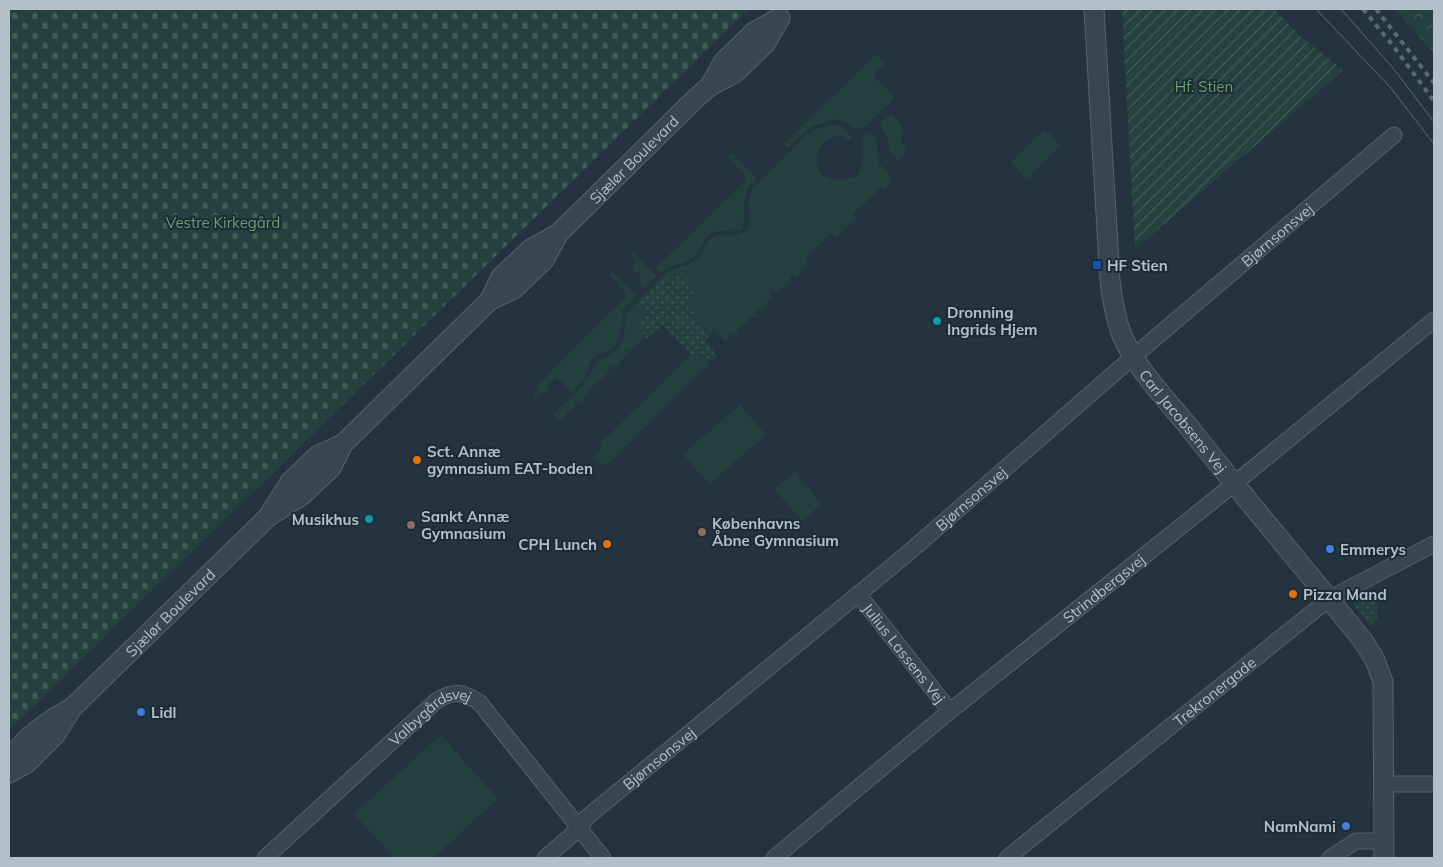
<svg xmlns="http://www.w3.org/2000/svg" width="1443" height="867" font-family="Mulish,sans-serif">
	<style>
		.grass { fill: #25413f }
		.forest { fill: url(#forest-crowns) }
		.cemetery { fill: url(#cemetery-stones) }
		.park { fill: url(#park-dots) }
		.garden { fill: url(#garden-furrows) }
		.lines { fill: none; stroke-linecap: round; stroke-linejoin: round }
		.minor-casing { stroke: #55636d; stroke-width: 17 }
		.tertiary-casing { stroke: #55636d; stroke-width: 21 }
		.minor { stroke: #37464f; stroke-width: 15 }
		.tertiary { stroke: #37464f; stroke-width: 19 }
		.tram { stroke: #596b77; stroke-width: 1 }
		.rail { stroke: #596b77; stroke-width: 4; stroke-dasharray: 5 5; stroke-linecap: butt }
		.transit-dot { fill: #1a4fb4; stroke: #1c2b35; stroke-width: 2 }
		.culture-dot { fill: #0f9aa8; stroke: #1c2b35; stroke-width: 2 }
		.food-dot { fill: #e8710a; stroke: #1c2b35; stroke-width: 2 }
		.education-dot { fill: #8d6e63; stroke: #1c2b35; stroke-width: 2 }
		.shop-dot { fill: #3f7fe0; stroke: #1c2b35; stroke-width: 2 }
		.labels { text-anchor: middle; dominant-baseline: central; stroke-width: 4; stroke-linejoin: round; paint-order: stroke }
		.park-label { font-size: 15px; fill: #699d6c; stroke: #1c2b35 }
		.street-label { font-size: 15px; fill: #b3c0ca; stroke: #1c2b35 }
		.poi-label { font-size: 15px; font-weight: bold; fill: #b3c0ca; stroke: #1c2b35; text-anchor: start }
	</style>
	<defs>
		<pattern id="forest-crowns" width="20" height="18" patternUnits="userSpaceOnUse" patternTransform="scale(1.25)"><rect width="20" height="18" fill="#25413f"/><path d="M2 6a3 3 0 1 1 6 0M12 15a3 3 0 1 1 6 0" fill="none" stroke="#425b59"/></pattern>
		<pattern id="cemetery-stones" width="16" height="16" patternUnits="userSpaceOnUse" patternTransform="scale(1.25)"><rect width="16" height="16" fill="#25413f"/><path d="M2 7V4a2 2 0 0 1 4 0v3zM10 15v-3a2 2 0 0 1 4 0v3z" fill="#425b59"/></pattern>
		<pattern id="park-dots" width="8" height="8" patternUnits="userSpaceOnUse" patternTransform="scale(1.25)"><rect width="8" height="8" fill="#25413f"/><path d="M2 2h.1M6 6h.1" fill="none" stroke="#425b59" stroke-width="1.8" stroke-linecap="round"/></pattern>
		<pattern id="garden-furrows" width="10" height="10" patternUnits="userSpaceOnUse" patternTransform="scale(1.25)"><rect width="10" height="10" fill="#25413f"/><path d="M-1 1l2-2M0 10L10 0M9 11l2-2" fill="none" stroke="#425b59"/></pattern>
	</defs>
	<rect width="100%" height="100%" fill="#233440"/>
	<!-- grass -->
	<path class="grass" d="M876,54L885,63L873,75L895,98L865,127L856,128L846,122L836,119L811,127L788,148L784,144Z
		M891,114L903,127L900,140L907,148L906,152L898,161L889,151L887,136L881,126V123Z
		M831,124C840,125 847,128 851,137L848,142L842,136C833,136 823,140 819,148C812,164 820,181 839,181C843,181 847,179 850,178C853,178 855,179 857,176C863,167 863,151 862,139L869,134L876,137L879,164L889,173L891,181L884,189L881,187L853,214L856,218L836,237L831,233L804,259L809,264L796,277L793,275L789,278L792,281L783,289L781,288L776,293L773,290L770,294L773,297L766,303L767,304L760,311L757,309L754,313L757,316L755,318L752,316L747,320L749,322L747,324L745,323L742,327L740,326L737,329L739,331L735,336L732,334L725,341L714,330L711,334L692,315L687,305L700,293L681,271L672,281L665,274C674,267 688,267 696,260C704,253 705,239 716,236C726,233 739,240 746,230C754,218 744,201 753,189L811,131Z
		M1045,129L1061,146L1027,179L1011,162Z
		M732,153L757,179L747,189L745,198L743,228C735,235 722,228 712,233C702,238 701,251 693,258C683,265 670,265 661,273L656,268L748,179L728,157Z
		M629,248L656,276L643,288L638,283L640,282V275L633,269L635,259Z
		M612,271L636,296L624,309L619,339L610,350L596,356L591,361L584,379L571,392L557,377L547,386L549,390L536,397L533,395L540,388L537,385L628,295L608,274Z
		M637,302L649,314L645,332L642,335L644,338L631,351L630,350L627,352L629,355H626L615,369L610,365L608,368L610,371L597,383L599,385L597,386L594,383L591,387L594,389H590L587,392L589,394L581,400L580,403L577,401L574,403L576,406L565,413L567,415L560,422L553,415C570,398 588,385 596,362L613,354L618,349L623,340L627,313Z
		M699,354H701L710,365L706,369L704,367L607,465L604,462L602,465L593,456L602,448L599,445L691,355L695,359Z
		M740,405L766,435L709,484L683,454Z
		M795,472L822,504L802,521L775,489Z
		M441,735L498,799L433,858H394L354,814Z"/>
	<!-- forest -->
	<path class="forest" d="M1394,9H1434V53Z"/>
	<!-- cemetery -->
	<path class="cemetery" d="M9,9H749L9,730Z"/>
	<!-- park -->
	<path class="park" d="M681,271L700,293L687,305L694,313L692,315L711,334L705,341L717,355L710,362L701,354L695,359L662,325L646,339L641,335L644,331L638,325L649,314L637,302L665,274L672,281Z
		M1372,589L1377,592V619L1370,625L1353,604L1355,597Z"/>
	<!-- garden -->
	<path class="garden" d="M1122,9H1274L1300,36L1343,70L1135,249Z"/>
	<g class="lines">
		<!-- minor casing -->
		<g class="minor-casing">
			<g id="minor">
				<path id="s1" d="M858,594L950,711"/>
				<path d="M1385,784H1434"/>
				<path id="s2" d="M265,858L435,702C452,690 463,691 480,703L603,858"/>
				<path id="s3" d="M545,858L579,829L586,818L907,554L1134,356L1394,135"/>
				<path id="s4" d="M774,858L950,711L1234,484L1434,320"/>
				<path id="s5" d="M1007,858L1329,599L1434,544"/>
				<path d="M1330,858L1356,841H1384"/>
			</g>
		</g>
		<!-- tertiary casing -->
		<g class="tertiary-casing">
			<g id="tertiary">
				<path id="s6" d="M1094,9L1110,281C1112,298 1115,316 1121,333C1135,368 1168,401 1192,431C1248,502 1307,571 1364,642L1375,660L1383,682L1384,858"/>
				<path d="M710,86L724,61L754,32L779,18"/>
				<path id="s7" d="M490,300L514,289L544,260L558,234L695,99L710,86L735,73L765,44L780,18"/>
				<path d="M271,515L301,496L319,479L331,468L343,444L490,300L501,277L532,248L558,234"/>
				<path d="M9,762C23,737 47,722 71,708"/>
				<path id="s8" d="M9,773L27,763L55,735L72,708L268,517L290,482L307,466L318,455L343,444"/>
			</g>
		</g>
		<!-- minor -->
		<use href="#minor" class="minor"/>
		<!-- tertiary -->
		<use href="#tertiary" class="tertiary"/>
		<!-- tram -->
		<path class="tram" d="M1316,9L1390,87L1434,144
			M1341,9L1393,68L1434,122"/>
		<!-- rail -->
		<path class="rail" d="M1363,9L1394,47L1434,101
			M1376,9L1434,83"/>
	</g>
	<!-- markers -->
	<rect class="transit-dot" x="1092" y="260" width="10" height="10" rx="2.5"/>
	<g class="culture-dot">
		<circle cx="937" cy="321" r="5"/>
		<circle cx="369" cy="519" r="5"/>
	</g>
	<g class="food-dot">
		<circle cx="417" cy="460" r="5"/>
		<circle cx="607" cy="544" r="5"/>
		<circle cx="1293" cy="594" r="5"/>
	</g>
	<g class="education-dot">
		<circle cx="411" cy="525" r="5"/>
		<circle cx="702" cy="532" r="5"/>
	</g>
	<g class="shop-dot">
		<circle cx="1330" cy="549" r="5"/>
		<circle cx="141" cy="712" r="5"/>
		<circle cx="1346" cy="826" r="5"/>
	</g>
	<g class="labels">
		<!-- park labels -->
		<g class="park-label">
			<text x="1204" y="86">Hf. Stien</text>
			<text x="223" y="222">Vestre Kirkegård</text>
		</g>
		<!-- street labels -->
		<g class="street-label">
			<text stroke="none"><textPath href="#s7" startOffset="204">Sjælør Boulevard</textPath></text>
			<text stroke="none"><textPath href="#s3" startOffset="962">Bjørnsonsvej</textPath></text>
			<text stroke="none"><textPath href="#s6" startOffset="434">Carl Jacobsens Vej</textPath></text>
			<text stroke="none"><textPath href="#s3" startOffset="558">Bjørnsonsvej</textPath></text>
			<text stroke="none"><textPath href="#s4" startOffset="426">Strindbergsvej</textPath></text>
			<text stroke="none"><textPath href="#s8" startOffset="229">Sjælør Boulevard</textPath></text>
			<text stroke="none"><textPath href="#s1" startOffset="75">Julius Lassens Vej</textPath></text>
			<text stroke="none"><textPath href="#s5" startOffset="266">Trekronergade</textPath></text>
			<text stroke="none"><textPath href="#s2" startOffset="220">Valbygårdsvej</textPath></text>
			<text stroke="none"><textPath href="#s3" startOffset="152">Bjørnsonsvej</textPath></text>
		</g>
		<!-- poi labels -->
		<g class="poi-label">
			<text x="1107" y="265">HF Stien</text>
			<text x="947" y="312">Dronning<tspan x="947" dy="17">Ingrids Hjem</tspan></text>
			<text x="427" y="451">Sct. Annæ<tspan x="427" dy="17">gymnasium EAT-boden</tspan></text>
			<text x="421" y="516">Sankt Annæ<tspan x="421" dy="17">Gymnasium</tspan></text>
			<text x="359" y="519" text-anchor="end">Musikhus</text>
			<text x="712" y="523">Københavns<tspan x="712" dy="17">Åbne Gymnasium</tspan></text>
			<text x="597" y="544" text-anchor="end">CPH Lunch</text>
			<text x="1340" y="549">Emmerys</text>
			<text x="1303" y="594">Pizza Mand</text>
			<text x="151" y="712">Lidl</text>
			<text x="1336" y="826" text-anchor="end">NamNami</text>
		</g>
	</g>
	<!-- border -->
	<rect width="1443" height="867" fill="none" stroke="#b3c0ca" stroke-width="20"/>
</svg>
